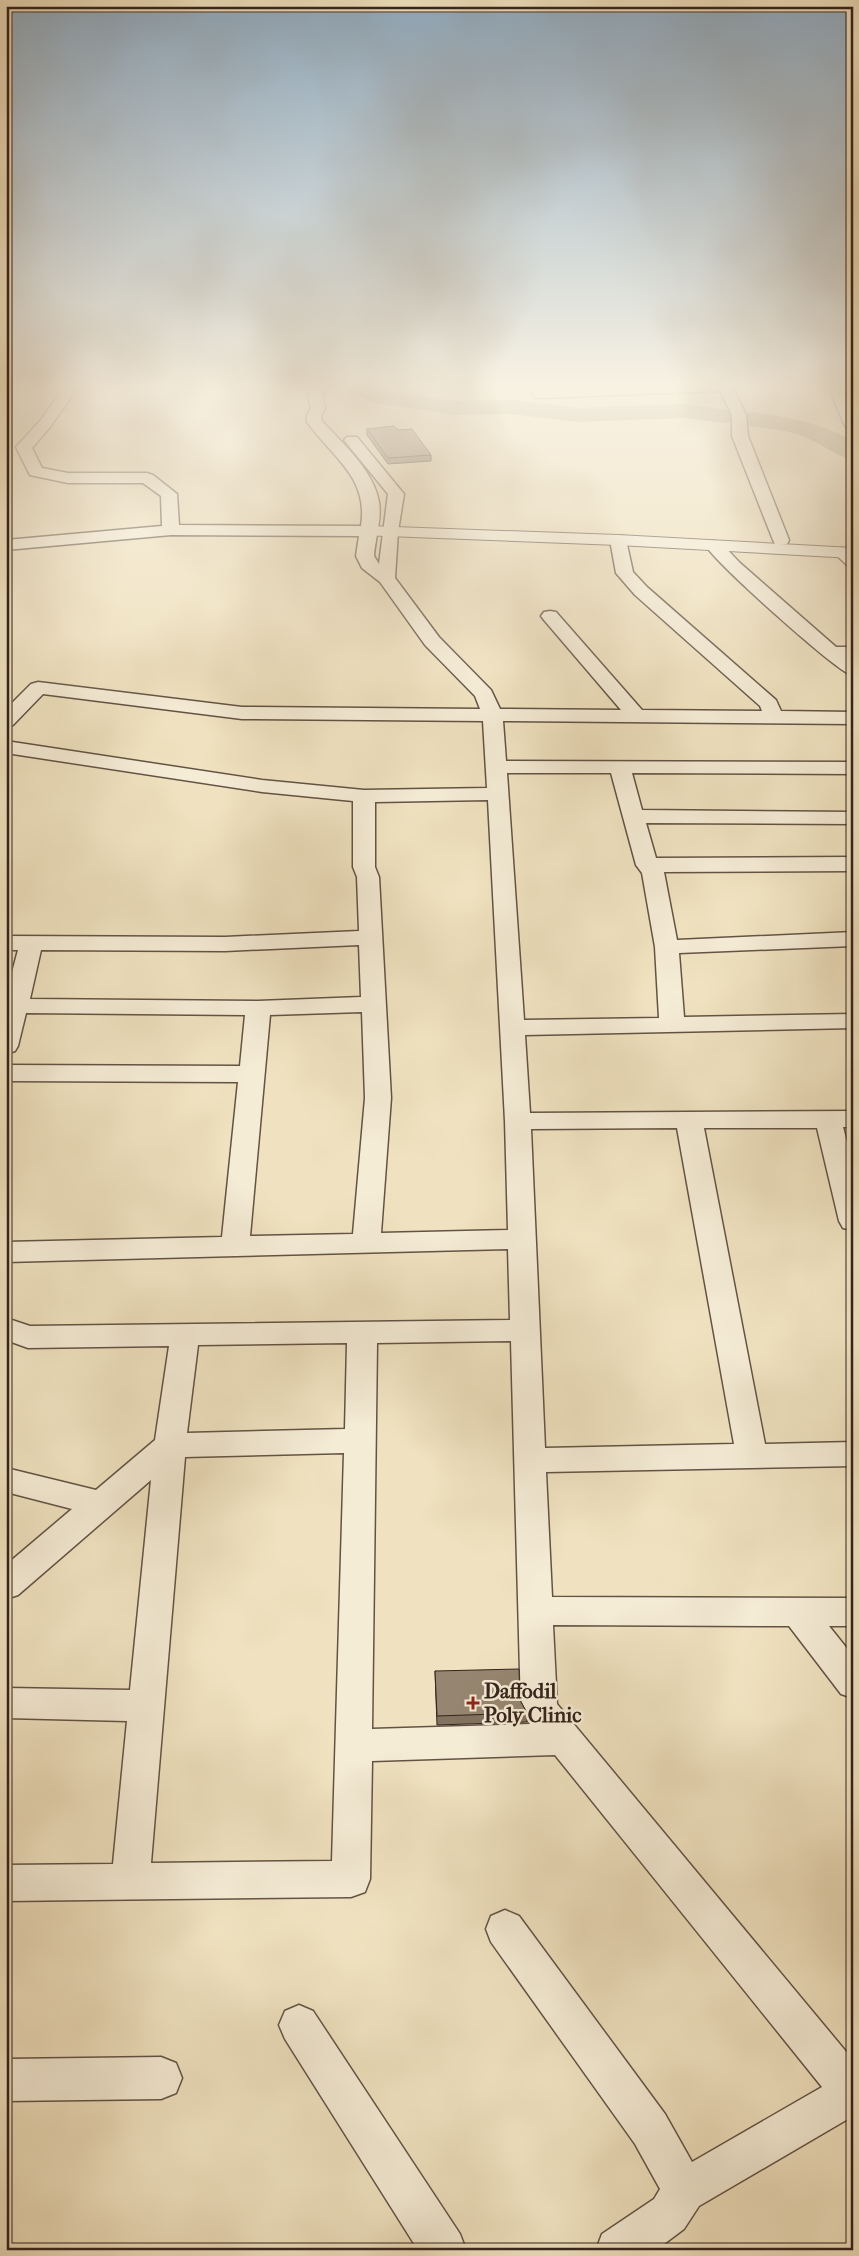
<svg xmlns="http://www.w3.org/2000/svg" width="859" height="2256" font-family="'IM FELL French Canon',serif">
	<style>
		.lines { fill: none; stroke-linecap: round; stroke-linejoin: round }
		.river { fill: #b0a188; fill-rule: evenodd }
		.minor-casing { stroke: #635345; stroke-width: 3 }
		.tertiary-casing { stroke: #635345; stroke-width: 2 }
		.minor { fill: #f5ecd6; fill-rule: evenodd }
		.tertiary { fill: #f5ecd6; fill-rule: evenodd }
		.wall { fill: #817361; stroke: #34231c }
		.building { fill: #968671; stroke: #34231c }
		.poi-dot { fill: #8f2418; stroke: #f5ecd6; stroke-width: 2 }
		.labels { text-anchor: middle; dominant-baseline: central; stroke-width: 5; stroke-linejoin: round; paint-order: stroke }
		.near-poi-label { font-size: 21px; font-weight: bold; fill: #34231c; stroke: #f5ecd6; text-anchor: start }
	</style>
	<rect width="100%" height="100%" fill="#f0e2c0"/>
	<filter id="stains"><feTurbulence type="fractalNoise" baseFrequency=".004" numOctaves="4"/><feColorMatrix values="0 0 0 0 .2 0 0 0 0 .09 0 0 0 0 .02 0 0 0 .5 -.17"/></filter>
	<radialGradient id="worn" r=".72"><stop offset=".6" stop-color="#630" stop-opacity="0"/><stop offset="1" stop-color="#630" stop-opacity=".3"/></radialGradient>
	<g class="lines">
		<!-- river -->
		<path class="river" d="M346,386H376L386,391L454,401L511,400L578,408L683,404L735,411L738,416L735,421L726,423L683,418L578,422L511,414L454,415L371,402L349,391Z
			M752,412C790,418 819,422 853,441V460C833,455 817,440 797,434C779,429 761,429 743,424L740,419L743,414Z"/>
		<!-- minor casing -->
		<g class="minor-casing">
			<path id="minor" d="M65,386H79L50,427L32,448L42,468L68,473H147L153,475L177,494L179,525L361,526C369,477 332,457 307,422V415L311,409L307,386H321L325,409L321,415L322,421C343,444 374,471 379,502C382,520 375,539 374,556L379,564L388,494L344,440L347,437H357L404,494L398,531L395,578L439,637L491,690L500,709L621,710L544,620L541,616L544,612L550,611L556,612L642,710L762,711L760,706L635,595L616,573L610,540L612,536H624L626,540L633,572L647,587L776,700L781,711L853,712V724L503,721L506,761L853,762V774L632,773L642,810L853,812V824L646,823L656,858L853,857V871L664,872L677,940L853,932V946L679,953L684,1017L853,1014V1028L525,1035L530,1113L853,1111V1127H843L853,1165V1230L843,1228L839,1221L817,1128H704L765,1444L853,1442V1466L546,1472L552,1597L853,1598V1626H829L853,1656V1698L841,1694L789,1626L553,1625L557,1704L853,2060V2116L699,2206L684,2229L656,2250H596L602,2234L654,2199L660,2189L635,2144L491,1942L486,1929L491,1916L505,1910L519,1916L665,2114L692,2162L822,2087L555,1755L372,1761L370,1879L365,1892L351,1897L6,1901V1865L113,1864L127,1721L6,1718V1688L130,1690L151,1480L18,1595L6,1599V1565L72,1509L6,1492V1468L96,1490L155,1440L169,1346L28,1348L6,1340V1318L30,1326L510,1320L508,1249L6,1262V1242L222,1237L238,1082L6,1081V1065L240,1066L245,1015L26,1013L18,1046L15,1051L6,1054V995L18,950H6V936L225,937L359,931L357,877L353,867V801L262,792L6,753V741L262,780L364,790L487,788L483,721L242,719L43,694L13,725L6,727V709L31,684L38,682L242,707L480,709L475,696L425,645L380,582L362,568L356,556L359,536L171,535L6,550V540L162,526L161,496L143,483H68L30,475L16,447L40,421ZM507,773H611L636,865L642,873L655,947L659,1018L524,1020ZM488,800L505,1121L508,1230L381,1233L391,1098L379,877L375,867V802ZM359,945L361,997L258,1001L30,999L41,950L225,951ZM362,1012L365,1098L353,1234L250,1236L270,1015ZM677,1128L734,1444L545,1448L531,1129ZM511,1341L521,1709L530,1724L372,1729L377,1343ZM347,1343L345,1429L187,1433L198,1345ZM344,1453L332,1861L151,1863L185,1457Z
				M529,386H543L545,389L629,386H732L746,415L748,436L789,540L787,544H775L773,540L732,436V415L720,391L540,398L535,397Z
				M828,386H842L853,409V430L845,426Z
				M714,541L720,542L740,563L836,647H853V659L850,658L853,660V676C836,671 718,565 706,546L708,542Z
				M843,548L853,552V566L847,565L834,553L837,549Z
				M299,2005L313,2011L460,2234L466,2250H418L285,2039L279,2025L285,2011Z
				M161,2057L176,2063L182,2078L176,2093L161,2099L6,2101V2059Z"/>
		</g>
		<!-- tertiary casing -->
		<g class="tertiary-casing">
			<path id="tertiary" d="M367,526L618,535L853,548V558L618,545L361,535L358,531L361,527Z"/>
		</g>
		<!-- minor -->
		<use href="#minor" class="minor"/>
		<!-- tertiary -->
		<use href="#tertiary" class="tertiary"/>
	</g>
	<!-- wall -->
	<path class="wall" d="M367,429L398,430L431,455V461L388,464L367,435Z
		M435,1671L520,1700L527,1713V1722L437,1725Z"/>
	<!-- building -->
	<path class="building" d="M394,426L398,430L412,429L431,455L388,458L367,429Z
		M519,1669L520,1700L527,1713L437,1716L435,1671Z"/>
	<!-- sky -->
	<linearGradient id="sky" x2="0" y2="1"><stop stop-color="#91acc2"/><stop offset="0.55" stop-color="#f8f2e3"/><stop offset="1" stop-color="#f8f2e3" stop-opacity="0"/></linearGradient>
	<rect width="859" height="702" fill="url(#sky)"/>
	<!-- markers -->
	<path class="poi-dot" d="M470.5 1695.5h5v5h5v5h-5v5h-5v-5h-5v-5h5z"/>
	<g class="labels">
		<!-- near-poi labels -->
		<g class="near-poi-label">
			<text x="484" y="1691">Daffodil<tspan x="484" dy="24">Poly Clinic</tspan></text>
		</g>
	</g>
	<!-- margin -->
	<rect width="859" height="2256" fill="none" stroke="#f0e2c0" stroke-width="25"/>
	<rect x="8" y="8" width="844" height="2241" fill="none" stroke="#34231c" stroke-width="2.5"/>
	<rect x="12" y="12" width="834" height="2231" fill="none" stroke="#34231c"/>
	<rect width="100%" height="100%" filter="url(#stains)"/>
	<rect width="100%" height="100%" fill="url(#worn)"/>
</svg>
